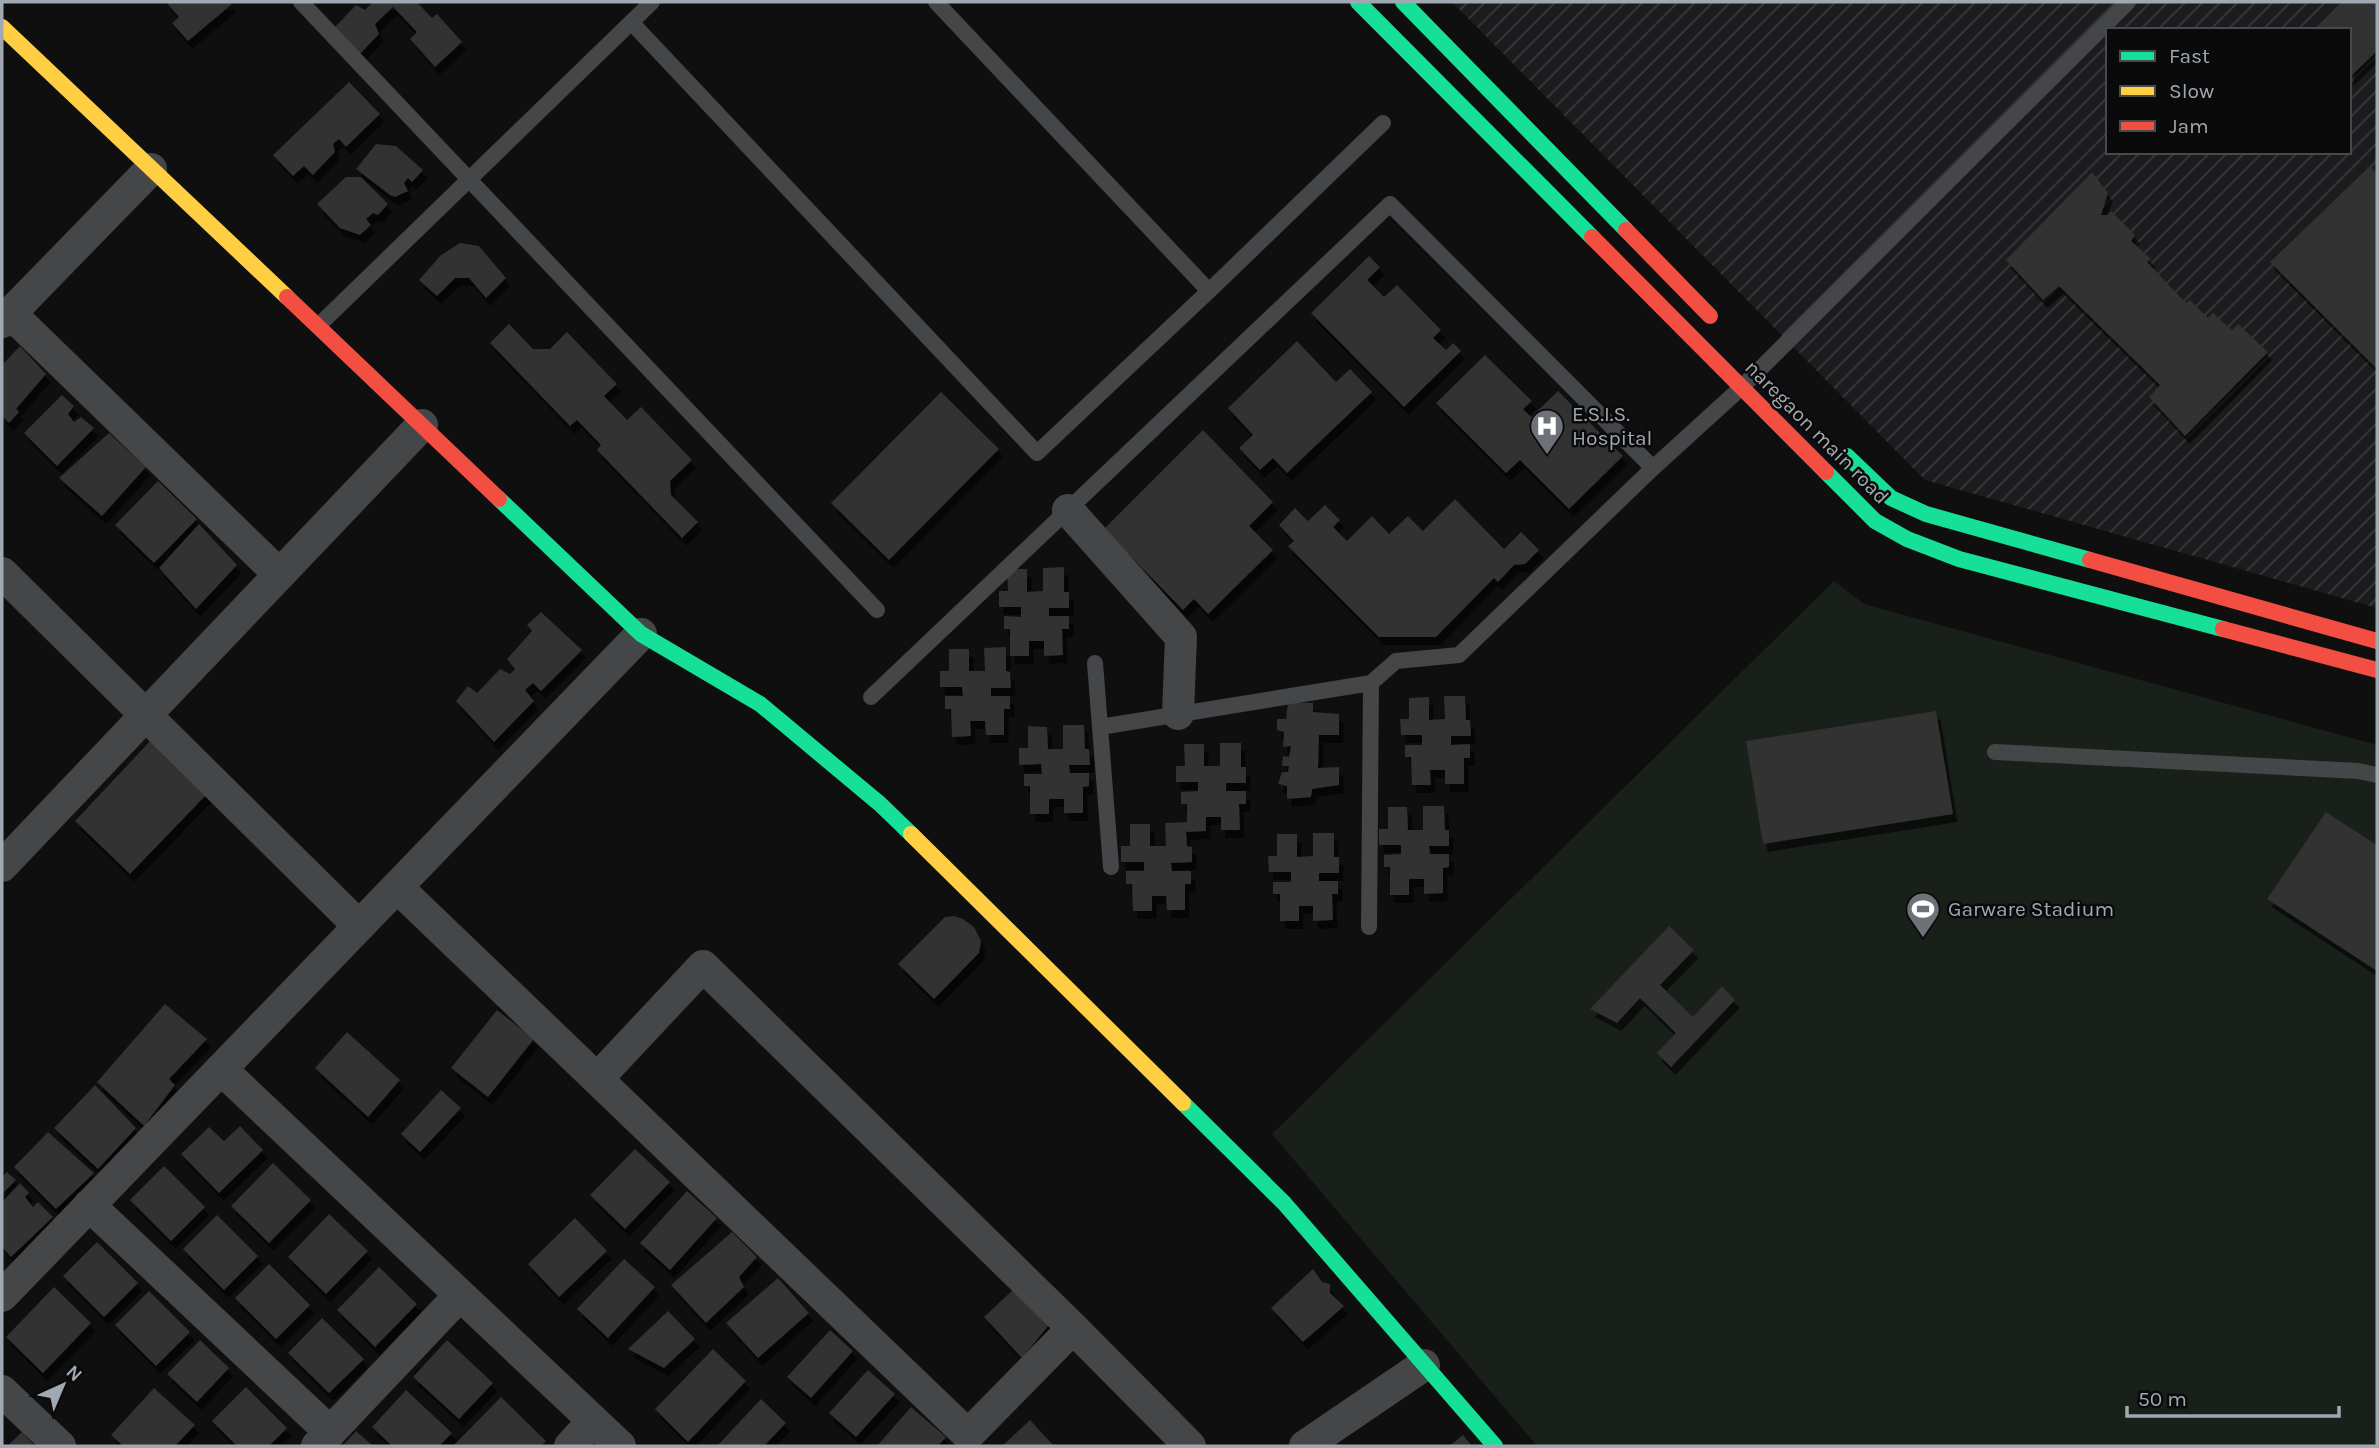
<svg xmlns="http://www.w3.org/2000/svg" width="2379" height="1448" font-family="Karla,sans-serif">
	<style>
		.industrial { fill: url(#industrial-furrows); fill-rule: evenodd }
		.park { fill: #19201a }
		.building { fill: #303032; filter: url(#shadow) }
		.lines { fill: none; stroke-linecap: round; stroke-linejoin: round }
		.lane { stroke: #444648; stroke-width: 16 }
		.street { stroke: #444648; stroke-width: 32 }
		.fast { stroke: #16e098; stroke-width: 16 }
		.slow { stroke: #ffcf43; stroke-width: 16 }
		.jam { stroke: #f24e42; stroke-width: 16 }
		.labels { text-anchor: middle; dominant-baseline: central; stroke-width: 5; stroke-linejoin: round; paint-order: stroke }
		.poi-label { font-size: 21px; fill: #a0a8b1; stroke: #0a0a0b; text-anchor: start }
		.street-label { font-size: 21px; fill: #a0a8b1; stroke: #0a0a0b }
	</style>
	<defs>
		<pattern id="industrial-furrows" width="10" height="10" patternUnits="userSpaceOnUse" patternTransform="scale(1.75)"><rect width="10" height="10" fill="#1c1c1e"/><path d="M-1 1l2-2M0 10L10 0M9 11l2-2" fill="none" stroke="#3a3a3c"/></pattern>
		<filter id="shadow"><feDropShadow dx="4.5" dy="8" stdDeviation="0" flood-color="#0009"/></filter>
	</defs>
	<rect width="100%" height="100%" fill="#0f0f10"/>
	<!-- industrial -->
	<path class="industrial" d="M1452,2H2377V608L1925,480ZM2108,30H2349V152H2108Z"/>
	<!-- park -->
	<path class="park" d="M1834,581L1864,604L2377,745V1446H1537L1272,1134Z"/>
	<!-- building -->
	<path class="building" d="M166,2H230L232,4L188,41L172,23L179,17Z
		M373,2H417L432,18L437,14L462,42L435,67L410,39L417,32L393,7L375,24L379,34L360,54L334,28L356,5L365,10Z
		M2343,2H2377V51L2349,78V30H2315Z
		M349,82L380,114L346,147L339,139L333,144L335,152L313,175L304,166L293,176L273,155Z
		M376,144L396,146L423,170L412,182L408,178L404,183L408,191L395,197L390,195L356,169Z
		M2370,166L2377,174V369L2270,262Z
		M2092,172L2108,193L2101,215H2107L2111,211L2135,235L2131,241L2151,259L2147,262L2186,303L2190,300L2208,318L2213,313L2232,330L2238,324L2268,352L2185,436L2149,397L2160,385L2059,286L2043,300L2006,260Z
		M346,177H361L388,204L378,215L373,213L366,219L371,225L360,235L340,228L317,204Z
		M460,243L479,246L506,278L486,298L469,278H455L437,296L419,280L441,255Z
		M1369,256L1380,267L1367,280L1384,297L1397,285L1441,330L1433,338L1446,350L1453,343L1461,351L1404,407L1311,313Z
		M509,324L533,349H550L567,332L617,384L604,396L627,420L641,407L692,460L670,481L671,495L698,522L682,538L597,450L601,445L577,420L570,426L490,343Z
		M1297,341L1336,382L1350,369L1372,392L1287,473L1273,458L1260,470L1239,448L1253,435L1228,408Z
		M20,346L46,374L16,409L19,412L9,423L2,416V365Z
		M1485,355L1532,401L1523,409L1531,417L1558,391L1623,456L1569,509L1520,460L1506,473L1436,403Z
		M941,392L999,449L889,560L831,503Z
		M62,395L74,406L68,414L74,422L81,417L94,428L57,466L24,433Z
		M1203,430L1273,502L1249,526L1273,550L1208,614L1194,599L1183,610L1104,529Z
		M109,433L146,467L102,516L59,478Z
		M158,481L197,519L154,563L115,525Z
		M1455,499L1504,549L1521,532L1539,550L1525,564L1514,565L1498,582L1494,578L1436,637H1379L1288,546L1294,541L1279,525L1295,508L1308,521L1325,505L1340,520L1333,527L1347,541L1372,516L1389,534L1408,516L1423,531Z
		M199,524L237,565L196,609L159,568Z
		M1064,567V592H1069V608H1049V616H1069V629H1062L1063,655L1044,656V641H1029V656H1010V629H1004V616L1021,617V607H999V591H1008L1007,569H1027V592L1043,591V568Z
		M541,612L582,650L541,691L533,683L525,690L534,701L494,742L456,701L468,686L477,693L500,669L510,674L515,669L507,659L532,631L527,625Z
		M1006,647V671L1010,672L1011,688H991V696H1010V709H1004V735H986L985,721H970L971,736L952,737L951,709H945V696H963L962,687H940V671H949V649H969V671H985L984,648Z
		M1444,696H1465L1466,720H1470L1471,736H1451V745L1470,744V758H1464V784H1445V770H1430L1431,785H1412L1411,757H1405V745H1422V735H1401L1400,719H1409V698L1429,697V720L1445,719Z
		M1288,702L1313,703V712L1339,714V735H1319L1318,768L1339,767V785L1312,789L1311,797L1287,799V786L1278,784L1282,772H1288L1289,766H1282L1283,756L1289,757L1291,746L1283,747L1284,732L1277,730V719H1286Z
		M1936,711L1953,814L1763,844L1746,741Z
		M1063,725H1084L1085,749H1089L1090,765H1069L1070,773H1089V786L1083,787V813H1064V799H1049V814H1030V786H1024V774H1042L1041,764L1019,765V748H1028V726L1047,727L1048,749H1063Z
		M153,738L209,792L130,874L75,821Z
		M1220,743H1241V767H1246V783H1226V791H1246V804H1239L1240,830H1221V817H1206V831L1186,832L1187,846L1192,847V862L1171,863L1172,871H1191V884H1185V910H1167L1166,896H1152V911H1133L1132,884H1126V871H1144V862H1121V846H1130V824H1150V846H1166L1165,823L1187,822V804H1181V792L1198,791V782H1176V766H1185L1184,744H1204V766H1220Z
		M1423,806H1444L1445,830H1449V846H1429L1430,854H1449V867L1443,868V893L1424,894V879H1409V895H1390V867H1384V855L1401,854V845H1379V829H1388V807H1407L1408,830H1423Z
		M2326,812L2377,845V971L2267,899Z
		M1313,833H1334V857H1339V873H1319V881H1338V894H1332L1333,920L1313,921V906H1299V921H1280V894H1273V882H1291V872H1269L1268,856H1277V834H1297V857L1313,856Z
		M954,916L963,919L974,927L981,941L979,953L934,999L898,964L945,917Z
		M1669,926L1694,950L1660,985L1693,1017L1722,986L1735,1000L1671,1067L1657,1053L1676,1033L1640,998L1617,1023L1590,1009Z
		M165,1004L207,1039L169,1079L175,1085L144,1126L97,1082Z
		M497,1010L534,1039L488,1097L451,1068Z
		M347,1032L400,1080L368,1117L315,1068Z
		M95,1085L136,1128L98,1169L54,1128Z
		M441,1090L461,1108L420,1152L401,1134Z
		M240,1126L263,1150L219,1193L181,1154L209,1127L224,1141Z
		M48,1132L94,1173L56,1209L14,1167Z
		M635,1149L670,1182L625,1229L590,1195Z
		M273,1163L311,1200L269,1243L231,1206Z
		M164,1166L205,1207L171,1241L130,1200Z
		M7,1172L16,1180L4,1192L2,1198V1177Z
		M20,1183L29,1193L25,1197L33,1207L38,1202L53,1217L11,1257L2,1247V1202Z
		M687,1191L717,1218L670,1270L640,1243Z
		M329,1214L368,1251L326,1294L288,1257Z
		M217,1215L258,1256L224,1290L183,1249Z
		M575,1218L607,1251L559,1297L528,1264Z
		M732,1232L757,1257L739,1277L744,1287L706,1323L671,1285Z
		M97,1242L138,1283L104,1317L63,1276Z
		M624,1259L655,1287L608,1338L577,1309Z
		M269,1264L310,1305L276,1339L235,1298Z
		M379,1267L417,1304L375,1347L337,1310Z
		M1313,1269L1322,1282L1330,1284V1293L1344,1306L1303,1342L1271,1308Z
		M778,1278L809,1313L758,1358L726,1323Z
		M1017,1286L1053,1320L1022,1358L984,1317Z
		M54,1287L91,1323L43,1373L6,1337Z
		M149,1291L190,1332L156,1366L115,1325Z
		M668,1311L695,1339L664,1368L628,1349Z
		M322,1318L364,1359L329,1393L288,1353Z
		M830,1330L853,1351L811,1398L787,1377Z
		M200,1340L229,1368L197,1402L167,1374Z
		M447,1340L493,1383L459,1419L413,1377Z
		M713,1349L746,1381L688,1442L655,1409Z
		M868,1370L895,1394L856,1437L829,1413Z
		M246,1387L287,1428L269,1446H237L212,1421Z
		M154,1388L195,1425L175,1446H123L111,1435Z
		M406,1390L452,1433L439,1446H392L372,1427Z
		M501,1397L546,1441L541,1446H453Z
		M761,1399L786,1423L764,1446H718V1445Z
		M911,1407L946,1437L938,1446H877Z
		M1030,1420L1054,1446H1002Z
		M356,1431L373,1446H342Z
		M22,1432L35,1446H7Z
		M1463,1435L1472,1446H1449Z"/>
	<g class="lines">
		<!-- lane -->
		<path class="lane" d="M301,2L877,610
			M631,22L1037,453L1209,291L936,2
			M1209,291L1383,123
			M318,326L652,2
			M1095,663L1111,867
			M871,697L1390,204L1653,468
			M1100,727L1371,683L1396,661L1459,655L1653,468L1743,386L2128,2
			M1995,752L2358,771L2377,775
			M1369,927L1371,683"/>
		<!-- street -->
		<path class="street" d="M10,313L279,574
			M2,322L151,169
			M1068,510L1181,637L1178,714
			M2,573L359,926
			M2,866L422,425
			M397,887L968,1435L1073,1328
			M221,1069L620,1446
			M597,1079L703,966L1073,1328L1190,1446
			M89,1205L330,1432
			M2,1296L641,634
			M2,1391L60,1446
			M317,1446L460,1295
			M570,1446L593,1421
			M1305,1446L1424,1365"/>
		<!-- fast -->
		<path class="fast" d="M1358,2L1592,237
			M1403,2L1626,230
			M1847,456L1891,498L1926,514L2090,560
			M1826,472L1875,521L1907,539L1959,559L2223,629
			M499,499L641,634L760,704L880,804L911,834
			M1183,1103L1284,1203L1495,1446"/>
		<!-- slow -->
		<path class="slow" d="M2,27L287,297
			M911,834L1183,1103"/>
		<!-- jam -->
		<path class="jam" d="M1626,230L1710,316
			M1592,237L1826,472
			M287,297L499,499
			M2090,560L2377,641
			M2223,629L2377,670"/>
	</g>
	<!-- icons -->
	<defs>
		<g id="hospital-pin" transform="scale(1.75)"><path d="M0 17L-7.5 6A9.5 9.5 0 1 1 7.5 6Z" fill="#6d7279" stroke="#0a0a0b"/><path d="M-5-5h3v3.5h4V-5h3V5h-3V1.5h-4V5h-3Z" fill="#fff"/></g>
		<g id="stadium-pin" transform="scale(1.75)"><path d="M0 17L-7.5 6A9.5 9.5 0 1 1 7.5 6Z" fill="#6d7279" stroke="#0a0a0b"/><path d="M0-5a6.5 5 0 1 0 0 10a6.5 5 0 1 0 0-10ZM-3.5-1.8h7v3.6h-7Z" fill="#fff"/></g>
	</defs>
	<g fill-rule="evenodd">
		<use href="#hospital-pin" x="1547" y="426"/>
		<use href="#stadium-pin" x="1923" y="909"/>
	</g>
	<g class="labels">
		<!-- poi labels -->
		<g class="poi-label">
			<text x="1572" y="414">E.S.I.S.<tspan x="1572" dy="24">Hospital</tspan></text>
			<text x="1948" y="909">Garware Stadium</text>
		</g>
		<!-- street labels -->
		<g class="street-label">
			<text transform="translate(1817 432) rotate(45)">naregaon main road</text>
		</g>
	</g>
	<!-- border -->
	<rect width="2379" height="1448" fill="none" stroke="#a0a8b1" stroke-width="7"/>
	<!-- legend -->
	<rect x="2106" y="28" width="245" height="126" fill="#0a0a0b" stroke="#46494d" stroke-width="2"/>
	<rect x="2120" y="51" width="35" height="10" fill="#16e098" stroke="#46494d" stroke-width="2"/>
	<text x="2169" y="63" font-size="21" fill="#a0a8b1">Fast</text>
	<rect x="2120" y="86" width="35" height="10" fill="#ffcf43" stroke="#46494d" stroke-width="2"/>
	<text x="2169" y="98" font-size="21" fill="#a0a8b1">Slow</text>
	<rect x="2120" y="121" width="35" height="10" fill="#f24e42" stroke="#46494d" stroke-width="2"/>
	<text x="2169" y="133" font-size="21" fill="#a0a8b1">Jam</text>
	<!-- north arrow -->
	<g transform="translate(63 1385) rotate(44)" stroke="#0a0a0b" stroke-width="5" paint-order="stroke">
	<path d="M0-5L12 26L0 18L-12 26Z" fill="#a0a8b1"/>
	<text y="-10" font-size="19" font-weight="bold" text-anchor="middle" fill="#a0a8b1">N</text>
	</g>
	<!-- scale -->
	<path d="M2127 1406v10h212v-10" fill="none" stroke="#a0a8b1" stroke-width="3.5"/>
	<text x="2138" y="1406" font-size="21" fill="#a0a8b1" stroke="#0a0a0b" stroke-width="5" paint-order="stroke">50 m</text>
</svg>
